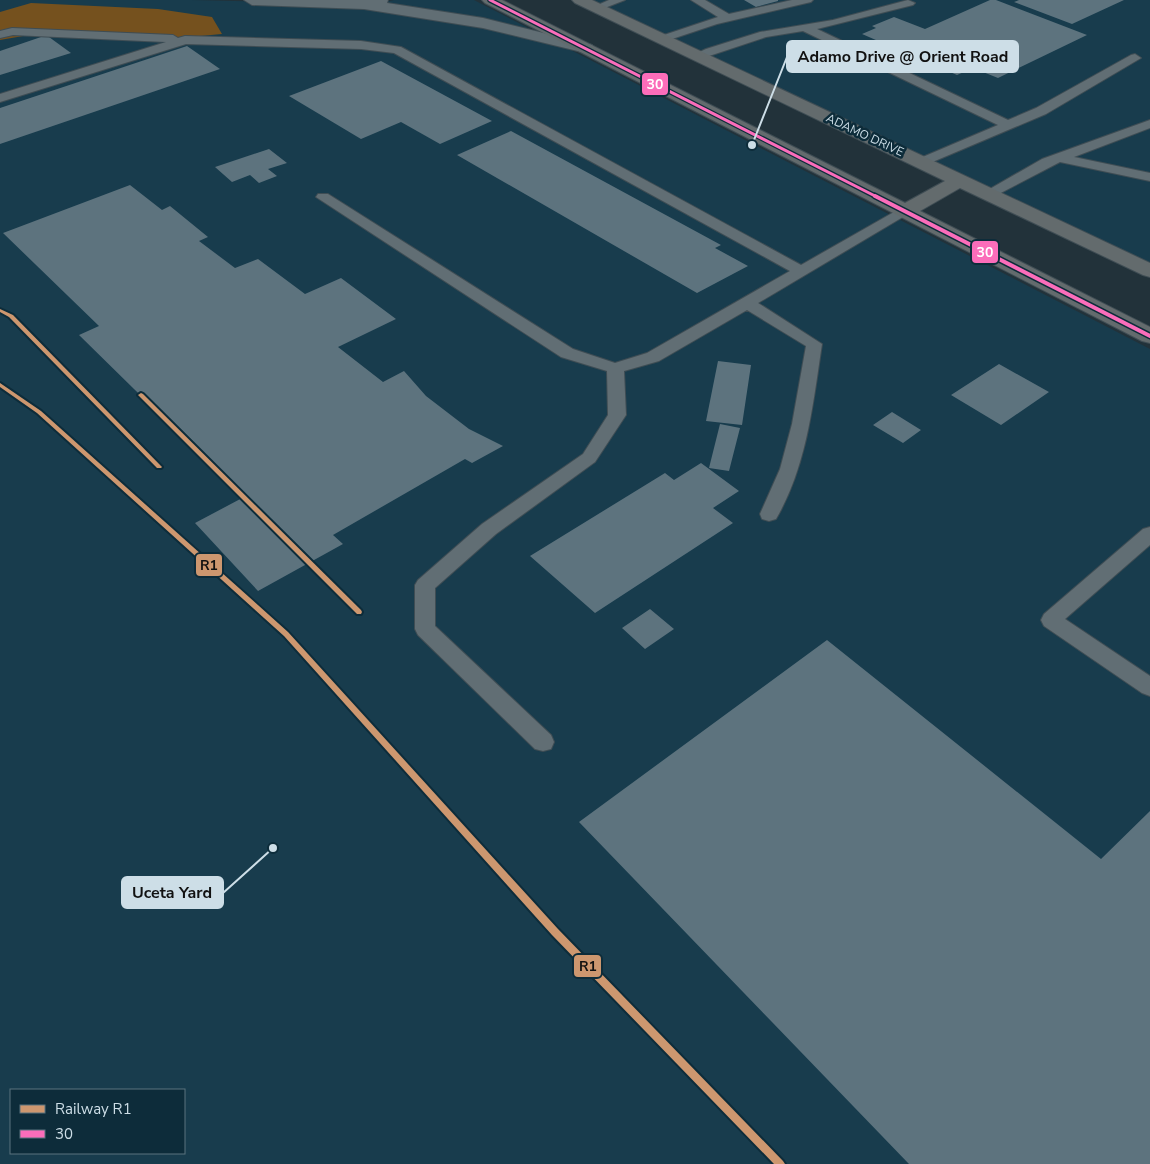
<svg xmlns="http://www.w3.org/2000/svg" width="1150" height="1164" font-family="'Nunito Sans',sans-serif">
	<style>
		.built { fill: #183c4d; fill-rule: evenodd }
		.forest { fill: #75511e }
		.building { fill: #5d737e }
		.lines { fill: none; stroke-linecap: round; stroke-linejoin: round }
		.service-casing { stroke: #3f4d54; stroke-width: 2 }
		.tertiary-casing { stroke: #3f4d54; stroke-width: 2 }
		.primary-casing { stroke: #3f4d54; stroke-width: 2 }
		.service { fill: #616e74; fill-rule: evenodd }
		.tertiary { fill: #616e74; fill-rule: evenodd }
		.primary { fill: #636b6d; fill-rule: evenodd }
		.bus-1-far1-casing { stroke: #0d2c3a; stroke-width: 5.5 }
		.bus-1-casing { stroke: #0d2c3a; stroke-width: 7 }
		.bus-1-far1 { stroke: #fb6dba; stroke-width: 3 }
		.bus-1 { stroke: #fb6dba; stroke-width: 4 }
		.rail-1-casing { stroke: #0d2c3a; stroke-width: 4 }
		.rail-1 { fill: #cd976f; fill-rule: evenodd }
		.labels { text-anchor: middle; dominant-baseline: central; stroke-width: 5; stroke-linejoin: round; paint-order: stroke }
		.far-street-label { font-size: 12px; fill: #cddee7; stroke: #0d2c3a }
		.leader { fill: none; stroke: #cddee7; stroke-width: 2 }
		.callout-dot { fill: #cddee7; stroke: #0d2c3a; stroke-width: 2 }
		.callout { fill: #cddee7; stroke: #cddee7; stroke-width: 2 }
		.callout-label { font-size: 16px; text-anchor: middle; font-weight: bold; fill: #111 }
		.line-badge { stroke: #0d2c3a; stroke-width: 2 }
		.badge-label { font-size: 14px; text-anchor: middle; font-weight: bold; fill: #fff }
		.pale-badge-label { font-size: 14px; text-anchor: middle; font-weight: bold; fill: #111 }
	</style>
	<rect width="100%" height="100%" fill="#22323a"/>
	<!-- built -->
	<path class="built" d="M0,0H192L377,4L394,0H474L1150,349V1164H0ZM11,1090H184V1153H11Z
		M577,0H1150V269Z"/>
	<!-- forest -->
	<path class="forest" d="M31,3L158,9L212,17L222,34L168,39L58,30L0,40V12Z"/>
	<!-- building -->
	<path class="building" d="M744,0H778V1L756,7Z
		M990,0H996L1087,35L998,78L973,68L957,75L862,34L876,28L872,26L894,17L925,29Z
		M1019,0H1124L1072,24L1014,2Z
		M41,37H49L71,53L0,75V51Z
		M187,46L220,69L0,144V108Z
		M381,61L492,121L440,144L401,122L361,139L289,96Z
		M511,131L721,245L715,248L748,266L697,293L457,155Z
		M269,149L287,163L268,169L277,176L259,183L250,175L232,182L215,167Z
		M130,185L162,210L170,206L208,237L199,241L235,268L258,259L305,294L341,278L396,319L338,347L383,382L404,371L426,396L469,429L503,446L472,463L465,459L333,535L343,544L258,591L195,523L244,497L79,335L99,326L3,233Z
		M718,361L751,365L742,425L706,421Z
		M999,364L1049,392L1001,425L951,395Z
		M892,412L921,430L903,443L873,425Z
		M720,424L740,428L729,471L709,468Z
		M701,463L739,491L713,508L733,523L595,613L530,556L665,473L674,480Z
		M650,609L674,629L645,649L622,628Z
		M827,640L1101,859L1150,811V1164H909L579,822Z"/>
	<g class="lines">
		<!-- service casing -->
		<g class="service-casing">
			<path id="service" d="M609,0H625L597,11L591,8Z
				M691,0H705L729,14L792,0H813L811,2L717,24L666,41H658V37L718,17Z
				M908,0L915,3L913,5L817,29L1008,120L1036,108L1131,55L1135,54L1141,58L1046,114L923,166L916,162L918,159L998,125L803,31L766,37L697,60L691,56L706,49L760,32L833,20Z
				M12,28L173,35L178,38L185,36L361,41L401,47L801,265L901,208L906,207L913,211L758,303L822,344C813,403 807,466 776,519L769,521L762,519L760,514L780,469L792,424L806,346L747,310L659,361L624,371L626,415L595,462L496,534L435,588V626L551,735L554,742L551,749L543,751L535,749L418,635L415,629V585L418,580L482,524L583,454L608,415L607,371L561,357L316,197L318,194H328L573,349L615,363L647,353L790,271L394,53L361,49L186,44L0,102V94L166,42L13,35L0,38V31Z
				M1150,120V128L1074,157L1150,173V181L1060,162L993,197H983L981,194L1042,159Z
				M1150,527V545L1065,619L1150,676V696L1142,693L1044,626L1041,620L1044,614L1143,529Z"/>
		</g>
		<!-- tertiary casing -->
		<g class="tertiary-casing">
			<path id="tertiary" d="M244,0H388L387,3L483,18L592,45L594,48L586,53L483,28L364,9L252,5Z"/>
		</g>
		<!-- primary casing -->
		<g class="primary-casing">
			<path id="primary" d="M482,0H502L905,203L945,181L575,3L572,0H592L1150,263V277L1143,275L960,188L920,211L1150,327V343L1142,341L485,3Z"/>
		</g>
		<!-- service -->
		<use href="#service" class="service"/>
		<!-- tertiary -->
		<use href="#tertiary" class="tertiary"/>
		<!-- primary -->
		<use href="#primary" class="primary"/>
		<!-- bus-1-far1 casing -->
		<g class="bus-1-far1-casing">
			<path id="bus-1-far1" d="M490,0L877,197"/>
		</g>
		<!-- bus-1 casing -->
		<g class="bus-1-casing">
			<path id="bus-1" d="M875,196L1150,336"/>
		</g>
		<!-- bus-1-far1 -->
		<use href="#bus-1-far1" class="bus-1-far1"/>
		<!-- bus-1 -->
		<use href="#bus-1" class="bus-1"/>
		<!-- rail-1 casing -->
		<g class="rail-1-casing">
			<path id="rail-1" d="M0,309L13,315L161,466L162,467L161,468H157L9,317L0,312Z
				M0,383L41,411L288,632L558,929L783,1161L785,1164H774L552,935L284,636L37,413L0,387Z
				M141,393L143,394L361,610L362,612L361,614H357L138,395Z"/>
		</g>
		<!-- rail-1 -->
		<use href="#rail-1" class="rail-1"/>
	</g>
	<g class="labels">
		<!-- far-street labels -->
		<g class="far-street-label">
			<text transform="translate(865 135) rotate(25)">ADAMO DRIVE</text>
		</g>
	</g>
	<!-- callouts -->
	<path class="leader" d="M752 145L787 57M273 848L223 893"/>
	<g class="callout-dot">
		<circle cx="752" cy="145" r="5"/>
		<circle cx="273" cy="848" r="5"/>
	</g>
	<g class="callout">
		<rect x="787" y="41" width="231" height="31" rx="5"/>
		<rect x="122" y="877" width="101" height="31" rx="5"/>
	</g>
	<g class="callout-label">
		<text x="903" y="62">Adamo Drive @ Orient Road</text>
		<text x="172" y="898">Uceta Yard</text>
	</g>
	<g class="line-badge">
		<rect x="641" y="72" width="28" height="24" rx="5" fill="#fb6dba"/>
		<rect x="971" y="240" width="28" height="24" rx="5" fill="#fb6dba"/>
		<rect x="195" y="553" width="28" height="24" rx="5" fill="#cd976f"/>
		<rect x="573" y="954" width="29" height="24" rx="5" fill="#cd976f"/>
	</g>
	<g class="badge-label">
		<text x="655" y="89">30</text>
		<text x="985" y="257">30</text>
	</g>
	<g class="pale-badge-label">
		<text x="209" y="570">R1</text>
		<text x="588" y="971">R1</text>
	</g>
	<!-- legend -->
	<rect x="10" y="1089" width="175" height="65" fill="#0d2c3a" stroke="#5a737f"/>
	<rect x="20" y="1105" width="25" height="8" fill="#cd976f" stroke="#5a737f"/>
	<text x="55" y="1114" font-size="15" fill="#cddee7">Railway R1</text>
	<rect x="20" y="1130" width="25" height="8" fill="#fb6dba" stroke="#5a737f"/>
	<text x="55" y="1139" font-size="15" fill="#cddee7">30</text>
</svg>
